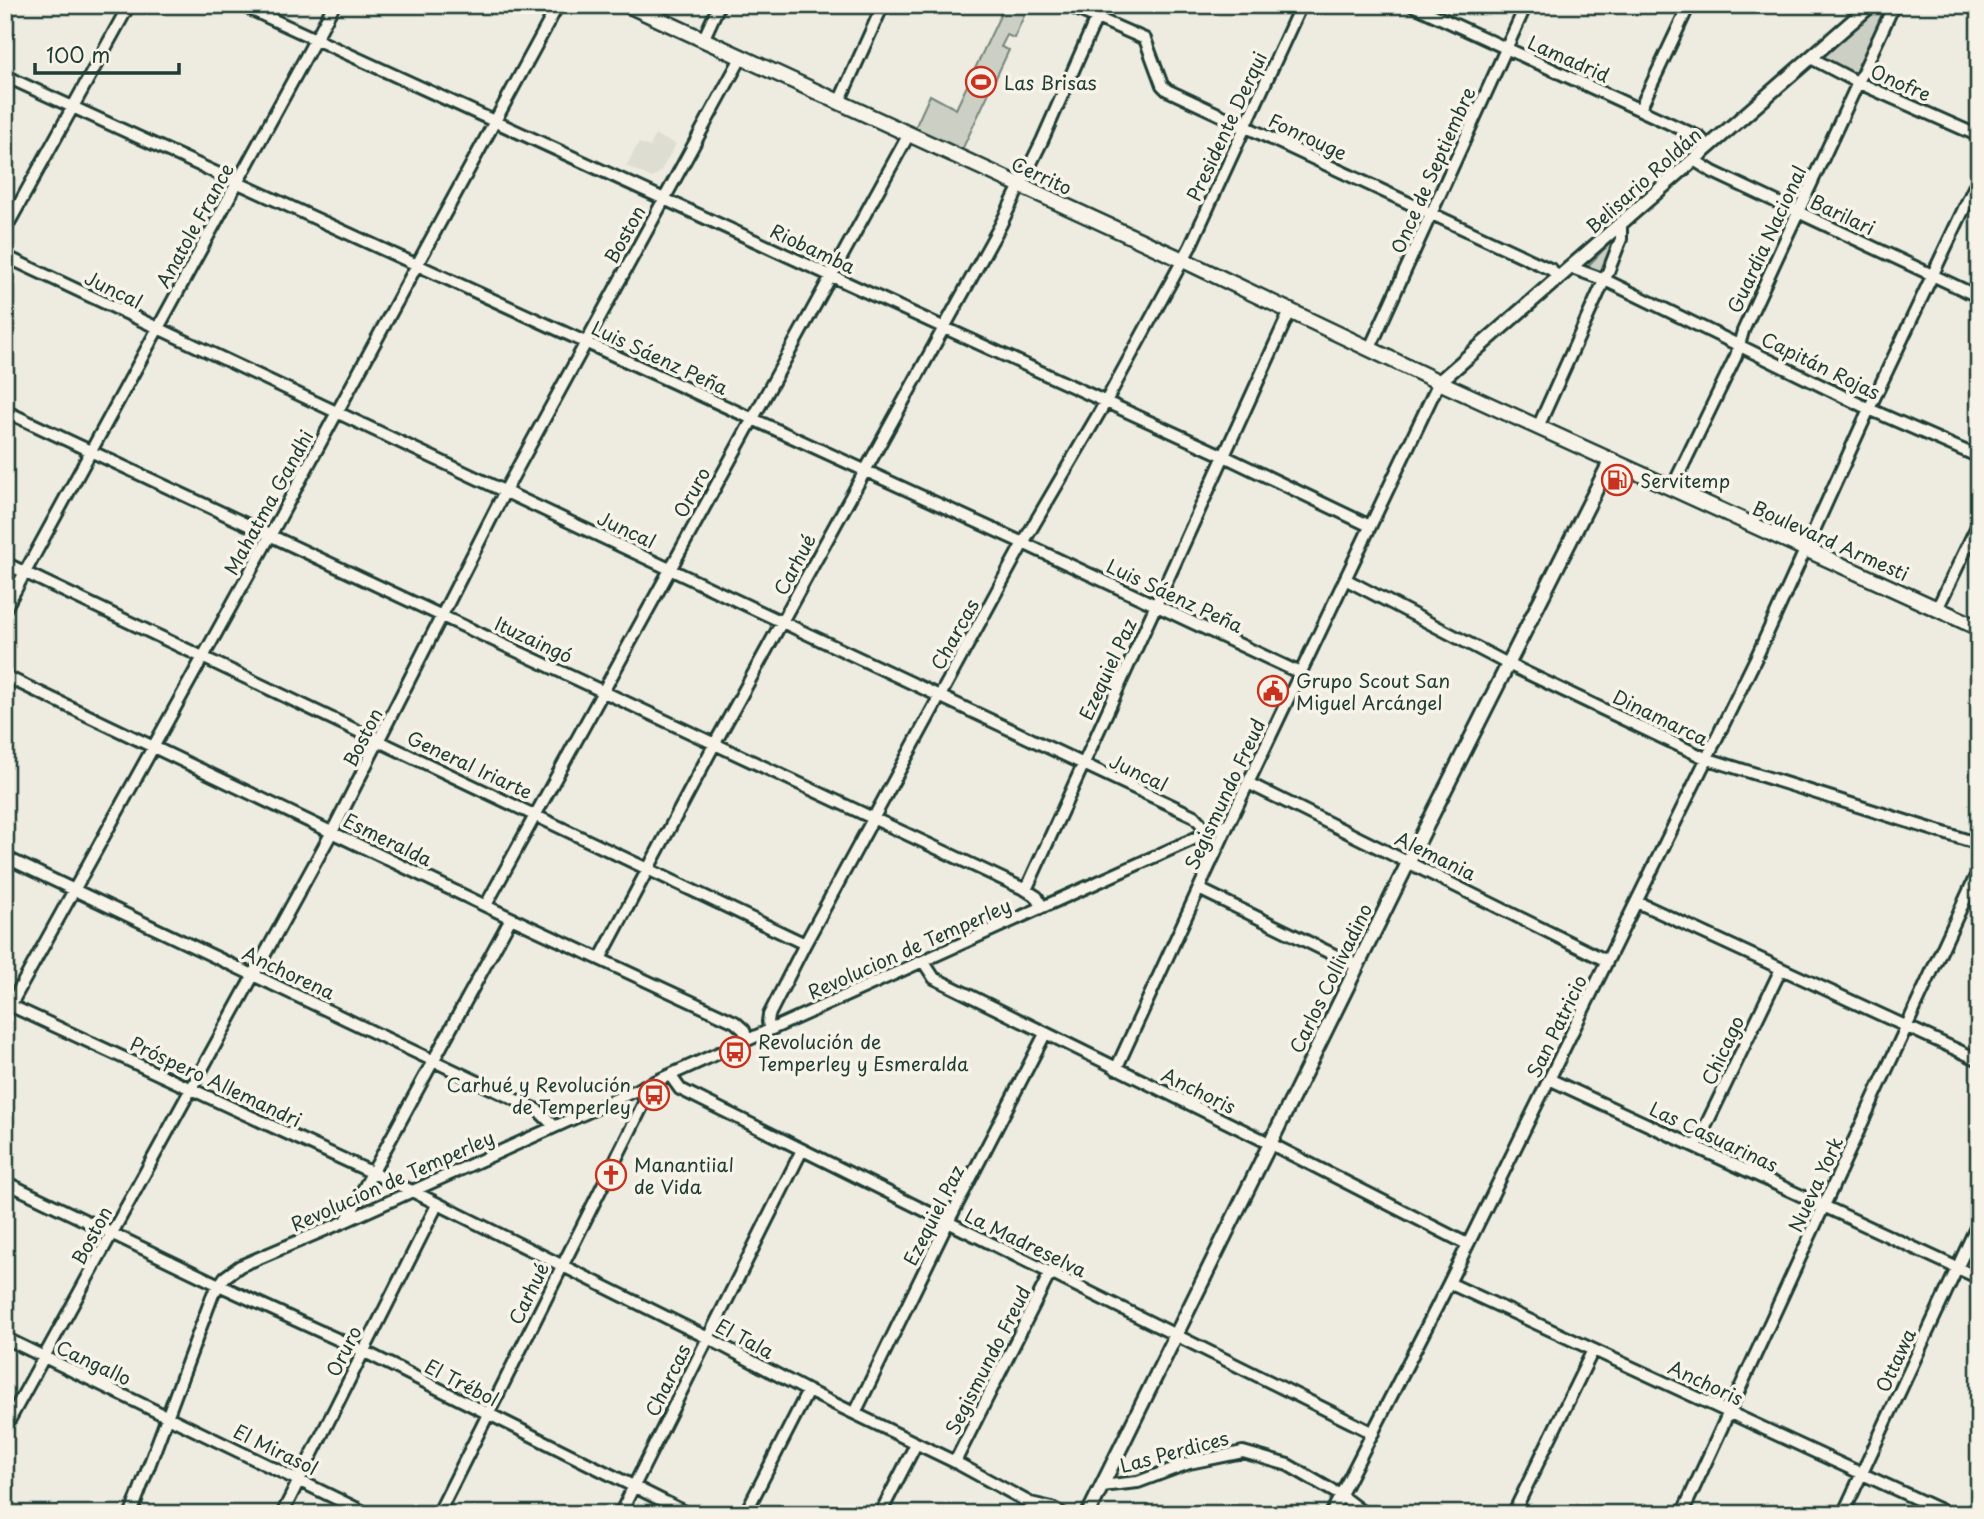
<svg xmlns="http://www.w3.org/2000/svg" width="1984" height="1519" font-family="'Playpen Sans',sans-serif">
	<style>
		.built { fill: #ddddd2 }
		.green { fill: #cccfc4; stroke: #76867c; stroke-width: 2 }
		.lines { fill: none; stroke-linecap: round; stroke-linejoin: round }
		.minor-casing { stroke: #1f3d34; stroke-width: 16 }
		.tertiary-casing { stroke: #1f3d34; stroke-width: 18 }
		.secondary-casing { stroke: #1f3d34; stroke-width: 19 }
		.minor { stroke: #f7f3e8; stroke-width: 10 }
		.tertiary { stroke: #f7f3e8; stroke-width: 12 }
		.secondary { stroke: #f7f3e8; stroke-width: 14 }
		.labels { text-anchor: middle; dominant-baseline: central; stroke-width: 7; stroke-linejoin: round; paint-order: stroke }
		.street-label { font-size: 19px; fill: #1f3d34; stroke: #f7f3e8 }
		.poi-label { font-size: 19px; fill: #1f3d34; stroke: #f7f3e8; text-anchor: start }
	</style>
	<rect width="100%" height="100%" fill="#eeece1"/>
	<filter id="ink" filterUnits="userSpaceOnUse"><feTurbulence type="fractalNoise" baseFrequency=".0143" numOctaves="2"/><feDisplacementMap in="SourceGraphic" scale="14" xChannelSelector="R" yChannelSelector="G"/><feConvolveMatrix kernelMatrix="1 2 1 2 8 2 1 2 1" color-interpolation-filters="sRGB"/></filter>
	<g filter="url(#ink)">
		<!-- built -->
		<path class="built" d="M655,135L676,144L660,172L652,178L626,166L639,143L650,147Z"/>
		<!-- green -->
		<path class="green" d="M1005,5H1029L1014,38L1007,35L1001,47L1009,50L961,152L914,130L930,95L956,109Z
			M1871,5H1894L1859,83L1811,58Z
			M1612,241L1614,242L1602,273L1587,267Z"/>
		<g class="lines">
			<!-- minor casing -->
			<g class="minor-casing">
				<path id="minor" d="M241,5L1224,456L1370,526
					M1067,5L1145,39L1162,85L1167,90L1552,270L1558,279
					M1412,5L1699,137L1709,147
					M1850,5L1861,14
					M703,40L719,5
					M1811,58L1859,83L1979,136
					M5,76L1023,543L1300,673
					M839,102L883,5
					M1640,109L1689,5
					M1694,160L1713,172L1979,297
					M5,230L129,5
					M5,256L1194,816L1203,826L1215,853
					M1572,268L1605,280L1869,409L1979,457
					M1370,348L1526,5
					M5,411L1026,890L1037,897L1042,907
					M1538,427L1608,272L1621,239V225
					M1672,488L1736,356L1743,331L1894,5
					M5,563L805,944
					M1345,579L1508,664L1705,758L1979,844
					M5,609L334,5
					M1937,609L1979,522
					M5,676L511,918L735,1022L744,1030L747,1040
					M1248,783L1607,961
					M5,857L539,1111L554,1126
					M1199,889L1357,966
					M1026,890L1290,311
					M1637,902L1979,1060
					M486,905L909,134
					M600,959L714,745L1000,226L1042,141L1102,5
					M923,961L934,978L1271,1144L1467,1244
					M5,1003L412,1191L708,1338L808,1391L955,1462L1030,1503L1052,1508L1063,1514
					M5,1015L271,534L558,5
					M770,1030L768,1022L769,1015L805,944L1023,543L1105,403L1190,247L1301,5
					M1116,1069L1229,823L1439,382
					M670,1075L680,1089L1373,1433
					M1549,1079L1979,1278
					M1696,1146L1781,969
					M5,1182L219,1285L363,1351L689,1514
					M346,1221L511,918
					M1449,1283L1949,1514
					M5,1338L368,1514
					M855,1413L947,1224L1045,1034
					M5,1428L332,832L505,491L741,58
					M955,1462L1050,1273
					M1101,1486L1138,1482L1189,1463L1243,1452L1288,1465L1340,1495L1365,1514
					M131,1514L213,1294L225,1277L240,1266L346,1221L1229,823
					M282,1514L437,1205
					M438,1514L644,1103V1086
					M620,1514L802,1150
					M745,1514L808,1391
					M880,1514L916,1444
					M1331,1514L1449,1283L1757,656L1869,409L1979,177
					M1513,1514L1593,1350
					M1682,1514L1979,869
					M1843,1514L1979,1221"/>
			</g>
			<!-- tertiary casing -->
			<g class="tertiary-casing">
				<path id="tertiary" d="M1439,382L1871,5
					M1088,1514L1409,861L1611,460"/>
			</g>
			<!-- secondary casing -->
			<g class="secondary-casing">
				<path id="secondary" d="M628,5L1183,260L1439,382L1979,628"/>
			</g>
			<!-- minor -->
			<use href="#minor" class="minor"/>
			<!-- tertiary -->
			<use href="#tertiary" class="tertiary"/>
			<!-- secondary -->
			<use href="#secondary" class="secondary"/>
		</g>
	</g>
	<!-- icons -->
	<defs>
		<g id="stadium-ring" transform="scale(1.575)"><circle r="9.5" fill="#f7f3e8" stroke="#c8321e" stroke-width="1.5"/><path d="M0-5a6.5 5 0 1 0 0 10a6.5 5 0 1 0 0-10ZM-3.5-1.8h7v3.6h-7Z" fill="#c8321e"/></g>
		<g id="fuel-ring" transform="scale(1.575)"><circle r="9.5" fill="#f7f3e8" stroke="#c8321e" stroke-width="1.5"/><path d="M-5.5-6h7V0h2V4h1.3V-2.5L3-4.5l.8-.8L6-3V5H2.5V1h-1V6h-7ZM-4.2-4.7v3.2H.2V-4.7Z" fill="#c8321e"/></g>
		<g id="civic-ring" transform="scale(1.575)"><circle r="9.5" fill="#f7f3e8" stroke="#c8321e" stroke-width="1.5"/><path d="M-.6-6.5H3V-4.5H.6V-3L4-1V1h2V6H-6V1h2V-1L-.6-3ZM-1.2 2.5V6h2.4V2.5Z" fill="#c8321e"/></g>
		<g id="bus-ring" transform="scale(1.575)"><circle r="9.5" fill="#f7f3e8" stroke="#c8321e" stroke-width="1.5"/><path d="M-5-6H5V4H4V6H2V4H-2V6H-4V4H-5ZM-3.5-4V0h7V-4ZM-3.5 1.2v1.5H-2V1.2ZM2 1.2v1.5H3.5V1.2Z" fill="#c8321e"/></g>
		<g id="church-ring" transform="scale(1.575)"><circle r="9.5" fill="#f7f3e8" stroke="#c8321e" stroke-width="1.5"/><path d="M-1.2-6h2.4v3.5h3.3v2.4h-3.3V6h-2.4V-.1h-3.3v-2.4h3.3Z" fill="#c8321e"/></g>
	</defs>
	<g fill-rule="evenodd">
		<use href="#stadium-ring" x="981" y="82"/>
		<use href="#fuel-ring" x="1617" y="480"/>
		<use href="#civic-ring" x="1273" y="691"/>
		<use href="#bus-ring" x="735" y="1052"/>
		<use href="#bus-ring" x="654" y="1095"/>
		<use href="#church-ring" x="611" y="1175"/>
	</g>
	<g class="labels">
		<!-- street labels -->
		<g class="street-label">
			<text transform="translate(1569 58) rotate(24)">Lamadrid</text>
			<text transform="translate(1901 82) rotate(24)">Onofre</text>
			<text transform="translate(1226 126) rotate(-65)">Presidente Derqui</text>
			<text transform="translate(1308 136) rotate(25)">Fonrouge</text>
			<text transform="translate(1432 170) rotate(-66)">Once de Septiembre</text>
			<text transform="translate(1042 175) rotate(25)">Cerrito</text>
			<text transform="translate(1643 180) rotate(-42)">Belisario Roldán</text>
			<text transform="translate(1843 214) rotate(25)">Barilari</text>
			<text transform="translate(194 225) rotate(-61)">Anatole France</text>
			<text transform="translate(624 234) rotate(-61)">Boston</text>
			<text transform="translate(1766 239) rotate(-65)">Guardia Nacional</text>
			<text transform="translate(813 248) rotate(25)">Riobamba</text>
			<text transform="translate(114 289) rotate(26)">Juncal</text>
			<text transform="translate(660 357) rotate(25)">Luis Sáenz Peña</text>
			<text transform="translate(1821 365) rotate(26)">Capitán Rojas</text>
			<text transform="translate(691 492) rotate(-61)">Oruro</text>
			<text transform="translate(268 502) rotate(-61)">Mahatma Gandhi</text>
			<text transform="translate(627 529) rotate(25)">Juncal</text>
			<text transform="translate(1831 540) rotate(24)">Boulevard Armesti</text>
			<text transform="translate(794 564) rotate(-62)">Carhué</text>
			<text transform="translate(1175 595) rotate(25)">Luis Sáenz Peña</text>
			<text transform="translate(954 634) rotate(-61)">Charcas</text>
			<text transform="translate(534 639) rotate(25)">Ituzaingó</text>
			<text transform="translate(1107 669) rotate(-65)">Ezequiel Paz</text>
			<text transform="translate(1661 717) rotate(26)">Dinamarca</text>
			<text transform="translate(362 737) rotate(-63)">Boston</text>
			<text transform="translate(470 764) rotate(25)">General Iriarte</text>
			<text transform="translate(1139 772) rotate(25)">Juncal</text>
			<text transform="translate(1224 794) rotate(-65)">Segismundo Freud</text>
			<text transform="translate(388 839) rotate(26)">Esmeralda</text>
			<text transform="translate(1436 855) rotate(26)">Alemania</text>
			<text transform="translate(909 948) rotate(-24)">Revolucion de Temperley</text>
			<text transform="translate(289 972) rotate(25)">Anchorena</text>
			<text transform="translate(1330 978) rotate(-64)">Carlos Collivadino</text>
			<text transform="translate(1556 1026) rotate(-64)">San Patricio</text>
			<text transform="translate(1722 1050) rotate(-65)">Chicago</text>
			<text transform="translate(216 1081) rotate(25)">Próspero Allemandri</text>
			<text transform="translate(1199 1090) rotate(26)">Anchoris</text>
			<text transform="translate(1714 1136) rotate(25)">Las Casuarinas</text>
			<text transform="translate(392 1180) rotate(-24)">Revolucion de Temperley</text>
			<text transform="translate(1815 1184) rotate(-65)">Nueva York</text>
			<text transform="translate(933 1215) rotate(-63)">Ezequiel Paz</text>
			<text transform="translate(91 1235) rotate(-62)">Boston</text>
			<text transform="translate(1026 1242) rotate(26)">La Madreselva</text>
			<text transform="translate(528 1293) rotate(-64)">Carhué</text>
			<text transform="translate(745 1338) rotate(28)">El Tala</text>
			<text transform="translate(343 1351) rotate(-63)">Oruro</text>
			<text transform="translate(987 1360) rotate(-63)">Segismundo Freud</text>
			<text transform="translate(1895 1360) rotate(-65)">Ottawa</text>
			<text transform="translate(94 1362) rotate(25)">Cangallo</text>
			<text transform="translate(667 1380) rotate(-64)">Charcas</text>
			<text transform="translate(462 1382) rotate(27)">El Trébol</text>
			<text transform="translate(1706 1382) rotate(25)">Anchoris</text>
			<text transform="translate(276 1449) rotate(26)">El Mirasol</text>
			<text transform="translate(1174 1451) rotate(-15)">Las Perdices</text>
		</g>
		<!-- poi labels -->
		<g class="poi-label">
			<text x="1004" y="82">Las Brisas</text>
			<text x="1640" y="480">Servitemp</text>
			<text x="1296" y="680">Grupo Scout San<tspan x="1296" dy="22">Miguel Arcángel</tspan></text>
			<text x="758" y="1041">Revolución de<tspan x="758" dy="22">Temperley y Esmeralda</tspan></text>
			<text x="631" y="1084" text-anchor="end">Carhué y Revolución<tspan x="631" dy="22">de Temperley</tspan></text>
			<text x="634" y="1164">Manantiial<tspan x="634" dy="22">de Vida</tspan></text>
		</g>
	</g>
	<!-- margin -->
	<rect width="1984" height="1519" fill="none" stroke="#f7f3e8" stroke-width="28"/>
	<rect x="14" y="14" width="1956" height="1491" fill="none" stroke="#1f3d34" stroke-width="2.5" filter="url(#ink)"/>
	<!-- scale -->
	<path d="M35 63v10h144v-10" fill="none" stroke="#1f3d34" stroke-width="3.5"/>
	<text x="46" y="63" font-size="21" fill="#1f3d34" stroke="#f7f3e8" stroke-width="5" paint-order="stroke">100 m</text>
</svg>
